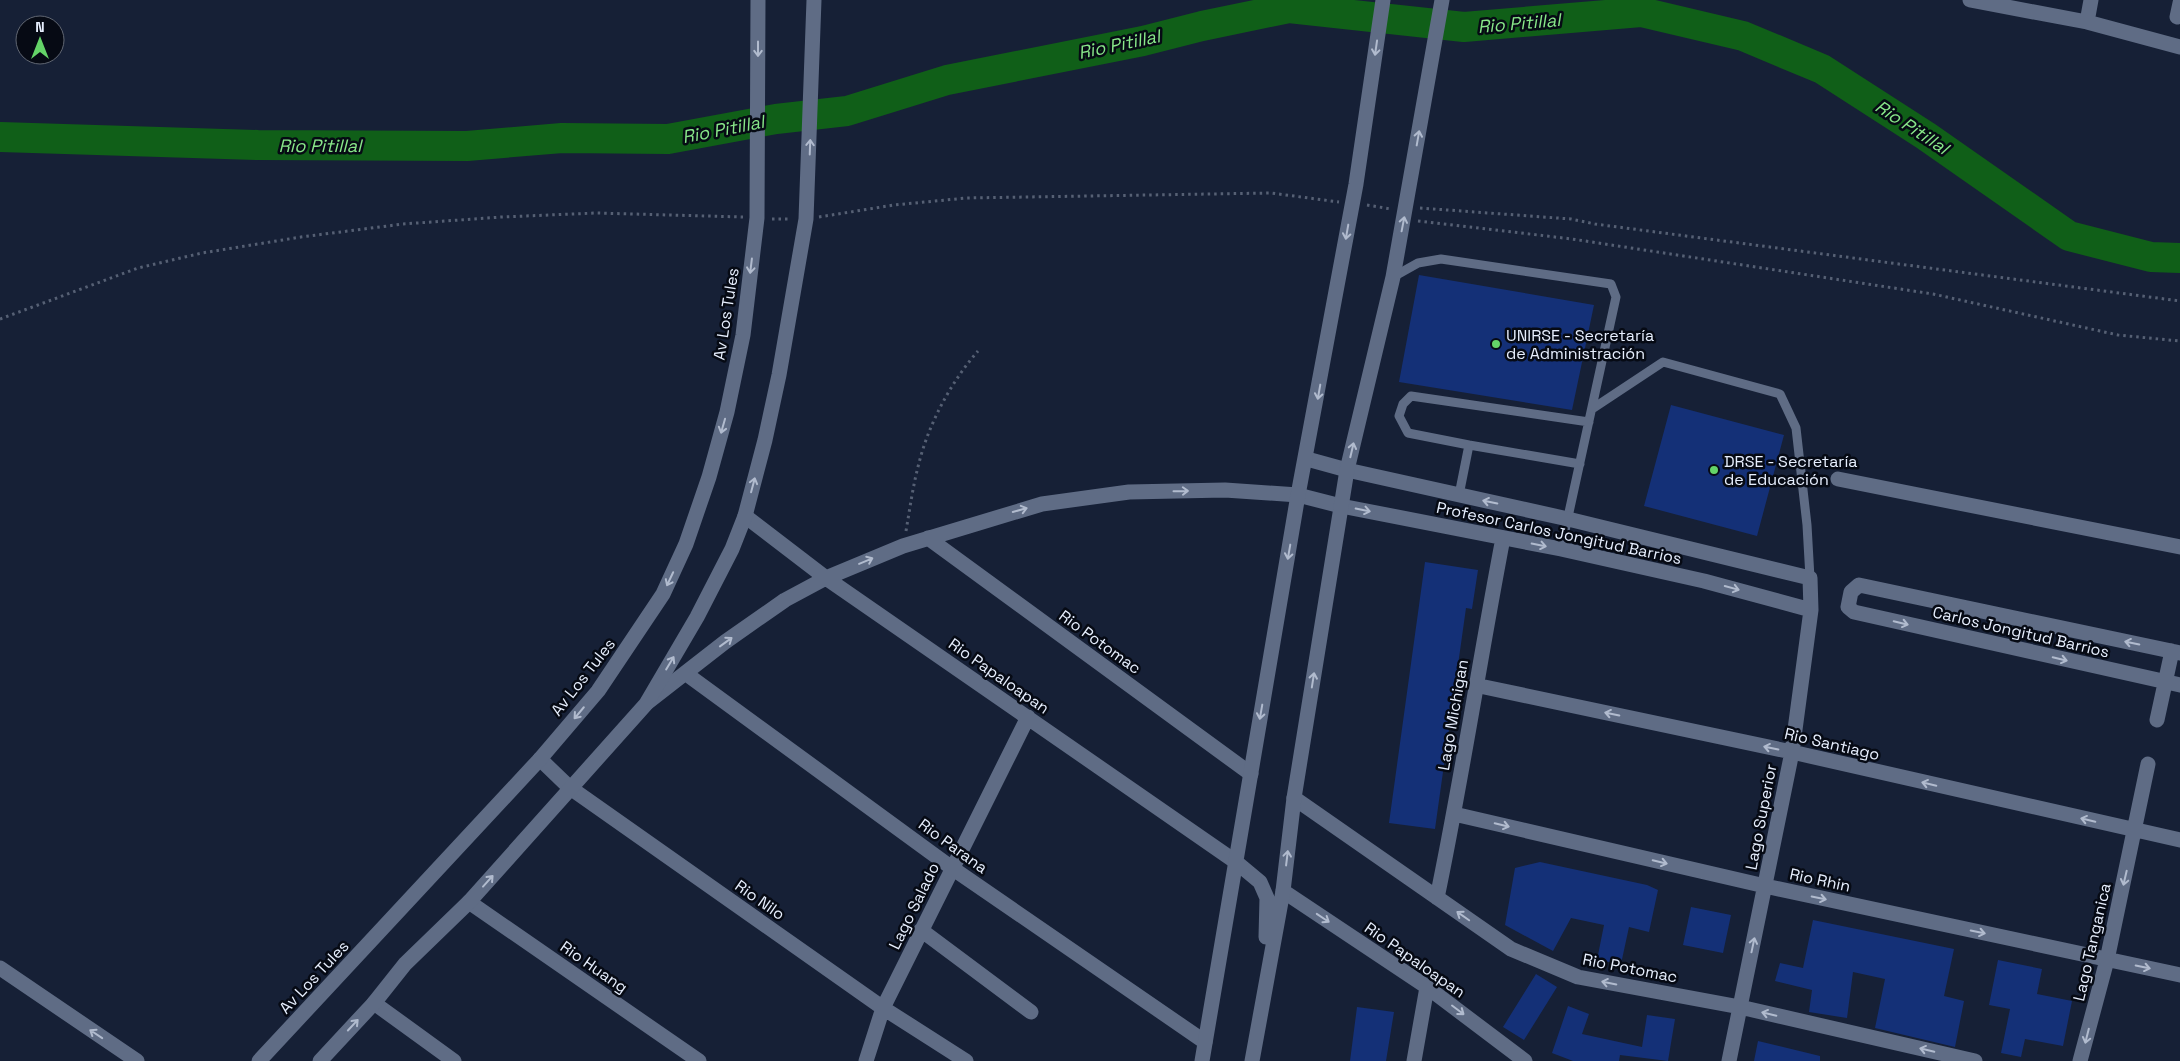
<svg xmlns="http://www.w3.org/2000/svg" width="2180" height="1061" font-family="'Space Grotesk',sans-serif">
	<style>
		.lines { fill: none; stroke-linecap: round; stroke-linejoin: round }
		.river { stroke: #105f18; stroke-width: 30 }
		.building { fill: #143077 }
		.path { stroke: #566074; stroke-width: 3; stroke-dasharray: 2.5 4; stroke-linecap: butt }
		.lane { stroke: #5f6c85; stroke-width: 9 }
		.street { stroke: #5f6c85; stroke-width: 15 }
		.secondary { stroke: #5f6c85; stroke-width: 15 }
		.oneway { stroke: #b1bbce }
		.poi-dot { fill: #64d468; stroke: #060a14; stroke-width: 2 }
		.labels { text-anchor: middle; dominant-baseline: central; stroke-width: 5; stroke-linejoin: round; paint-order: stroke }
		.street-label { font-size: 16px; fill: #e7effe; stroke: #060a14 }
		.poi-label { font-size: 16px; fill: #e7effe; stroke: #060a14; text-anchor: start }
		.water-label { font-size: 18px; font-style: italic; fill: #88e789; stroke: #060a14 }
	</style>
	<rect width="100%" height="100%" fill="#162036"/>
	<g class="lines">
		<!-- river -->
		<path class="river" d="M0,137L258,145L467,146L562,138L668,139L776,119L847,111L947,80L1143,41L1202,26L1289,8L1464,27L1641,12L1743,36L1822,69L1926,136L2069,236L2151,257L2180,258"/>
	</g>
	<!-- building -->
	<path class="building" d="M1419,275L1594,305L1572,410L1399,382Z
		M1671,405L1784,435L1757,536L1644,506Z
		M1425,562L1478,570L1472,609L1466,608L1435,829L1389,823Z
		M1540,862L1647,885L1658,890L1649,932L1629,927L1621,964L1597,960L1604,925L1571,918L1553,951L1505,925L1515,868Z
		M1691,907L1731,915L1723,953L1683,945Z
		M1813,920L1954,949L1944,996L1964,1001L1955,1047L1875,1028L1885,979L1853,972L1847,1018L1809,1012L1812,990L1775,981L1780,963L1803,968Z
		M1998,960L2042,969L2037,994L2072,1001L2063,1046L2025,1039L2021,1057L2001,1053L2010,1009L1989,1005Z
		M1536,974L1557,987L1524,1040L1503,1027Z
		M1568,1006L1589,1014L1582,1034L1642,1047L1647,1015L1675,1019L1668,1061L1620,1055L1619,1061H1573L1552,1053Z
		M1357,1007L1394,1012L1386,1061H1350Z
		M1758,1041L1820,1056V1061H1754Z"/>
	<g class="lines">
		<!-- path -->
		<path class="path" d="M1367,205L1391,209
			M1420,208L1571,219L1595,224L2180,301
			M819,217L894,205L966,198L1271,193L1339,202
			M772,219H791
			M1418,221L1572,239L1933,294L2118,335L2180,341
			M0,319L138,268L202,253L301,237L403,224L502,217L596,213L743,217
			M906,531C910,508 913,485 919,463C929,423 951,382 978,351"/>
		<!-- lane -->
		<path class="lane" d="M1393,277L1418,263L1441,259L1611,284L1616,297L1561,549
			M1592,409L1663,362L1780,394L1796,428L1807,525L1810,578
			M1469,445L1580,464
			M1459,495L1469,445L1408,433L1399,416L1403,404L1411,396L1589,422"/>
		<!-- street -->
		<path class="street" d="M1970,0L2087,22L2180,47
			M2177,17L2180,3
			M2087,22L2091,0
			M1307,459L1347,470L1568,519L1810,578L1811,610L1792,752L1729,1061
			M1838,479L2180,547
			M745,516L826,578L1236,862
			M928,538L1251,774
			M2180,653L1859,585L1851,592L1848,607L1854,612L2180,685
			M685,673L952,868L1205,1042
			M1475,685L1792,752L2180,840
			M648,702L725,642L785,600L826,578L903,546L1042,504L1129,492L1225,490L1298,495L1341,506L1561,549L1704,581L1811,610
			M2157,720L2172,651
			M540,759L569,787L883,1008L966,1061
			M1294,798L1511,949L1578,977L1740,1007L1975,1061
			M1454,814L1765,886L2180,975
			M1283,891L1427,987L1525,1061
			M1437,898C1462,778 1480,658 1503,538
			M469,902L699,1061
			M921,930L1031,1012
			M0,968L137,1061
			M374,1003L454,1061
			M866,1061L883,1008L1028,717
			M1414,1061L1427,987
			M2080,1061L2107,960L2148,764"/>
		<!-- secondary -->
		<path class="secondary" d="M1236,862L1260,882L1267,898L1266,937
			M259,1061L540,759L598,691L663,594L686,544L709,477L727,412L743,335L757,218L758,0
			M320,1061L374,1003L405,964L469,902L646,704L697,617L732,549L745,516L765,440L779,375L806,219L814,0
			M1202,1061L1298,495L1356,184L1383,0
			M1252,1061L1283,891L1294,798L1347,470L1393,277L1442,0"/>
	</g>
	<!-- one-way arrows -->
	<defs><path id="oneway-shaft" d="M-6 0H5M1.5-3L5.5 0L1.5 3" fill="none" stroke-width="1.6" stroke-linecap="round" stroke-linejoin="round" transform="scale(1.25)"/></defs>
	<g class="oneway">
		<use href="#oneway-shaft" transform="translate(1376 48) rotate(98)"/>
		<use href="#oneway-shaft" transform="translate(758 49) rotate(90)"/>
		<use href="#oneway-shaft" transform="translate(1418 138) rotate(-80)"/>
		<use href="#oneway-shaft" transform="translate(810 147) rotate(-88)"/>
		<use href="#oneway-shaft" transform="translate(1403 224) rotate(-79)"/>
		<use href="#oneway-shaft" transform="translate(1347 232) rotate(100)"/>
		<use href="#oneway-shaft" transform="translate(751 266) rotate(97)"/>
		<use href="#oneway-shaft" transform="translate(1319 392) rotate(100)"/>
		<use href="#oneway-shaft" transform="translate(723 426) rotate(106)"/>
		<use href="#oneway-shaft" transform="translate(1352 450) rotate(-77)"/>
		<use href="#oneway-shaft" transform="translate(753 485) rotate(-75)"/>
		<use href="#oneway-shaft" transform="translate(1181 491) rotate(-1)"/>
		<use href="#oneway-shaft" transform="translate(1490 502) rotate(-168)"/>
		<use href="#oneway-shaft" transform="translate(1020 510) rotate(-16)"/>
		<use href="#oneway-shaft" transform="translate(1363 510) rotate(11)"/>
		<use href="#oneway-shaft" transform="translate(1539 545) rotate(11)"/>
		<use href="#oneway-shaft" transform="translate(1289 552) rotate(100)"/>
		<use href="#oneway-shaft" transform="translate(866 561) rotate(-23)"/>
		<use href="#oneway-shaft" transform="translate(670 579) rotate(115)"/>
		<use href="#oneway-shaft" transform="translate(1732 588) rotate(15)"/>
		<use href="#oneway-shaft" transform="translate(1901 623) rotate(13)"/>
		<use href="#oneway-shaft" transform="translate(726 642) rotate(-36)"/>
		<use href="#oneway-shaft" transform="translate(2132 643) rotate(-168)"/>
		<use href="#oneway-shaft" transform="translate(2060 659) rotate(13)"/>
		<use href="#oneway-shaft" transform="translate(670 663) rotate(-59)"/>
		<use href="#oneway-shaft" transform="translate(1313 680) rotate(-81)"/>
		<use href="#oneway-shaft" transform="translate(1261 712) rotate(100)"/>
		<use href="#oneway-shaft" transform="translate(579 713) rotate(130)"/>
		<use href="#oneway-shaft" transform="translate(1612 714) rotate(-168)"/>
		<use href="#oneway-shaft" transform="translate(1771 748) rotate(-168)"/>
		<use href="#oneway-shaft" transform="translate(1929 784) rotate(-167)"/>
		<use href="#oneway-shaft" transform="translate(2088 820) rotate(-167)"/>
		<use href="#oneway-shaft" transform="translate(1502 825) rotate(13)"/>
		<use href="#oneway-shaft" transform="translate(1287 858) rotate(-83)"/>
		<use href="#oneway-shaft" transform="translate(1660 862) rotate(13)"/>
		<use href="#oneway-shaft" transform="translate(2125 878) rotate(103)"/>
		<use href="#oneway-shaft" transform="translate(488 881) rotate(-48)"/>
		<use href="#oneway-shaft" transform="translate(1819 898) rotate(12)"/>
		<use href="#oneway-shaft" transform="translate(1463 916) rotate(-145)"/>
		<use href="#oneway-shaft" transform="translate(1323 918) rotate(34)"/>
		<use href="#oneway-shaft" transform="translate(1978 932) rotate(12)"/>
		<use href="#oneway-shaft" transform="translate(1753 945) rotate(-78)"/>
		<use href="#oneway-shaft" transform="translate(2143 967) rotate(12)"/>
		<use href="#oneway-shaft" transform="translate(1609 983) rotate(-169)"/>
		<use href="#oneway-shaft" transform="translate(1458 1010) rotate(37)"/>
		<use href="#oneway-shaft" transform="translate(1769 1014) rotate(-167)"/>
		<use href="#oneway-shaft" transform="translate(353 1025) rotate(-47)"/>
		<use href="#oneway-shaft" transform="translate(96 1034) rotate(-146)"/>
		<use href="#oneway-shaft" transform="translate(2087 1036) rotate(104)"/>
		<use href="#oneway-shaft" transform="translate(1927 1050) rotate(-167)"/>
	</g>
	<!-- markers -->
	<g class="poi-dot">
		<circle cx="1496" cy="344" r="5"/>
		<circle cx="1714" cy="470" r="5"/>
	</g>
	<g class="labels">
		<!-- street labels -->
		<g class="street-label">
			<text transform="translate(726 314) rotate(-81)">Av Los Tules</text>
			<text transform="translate(1559 533) rotate(12)">Profesor Carlos Jongitud Barrios</text>
			<text transform="translate(2021 632) rotate(13)">Carlos Jongitud Barrios</text>
			<text transform="translate(1100 642) rotate(36)">Rio Potomac</text>
			<text transform="translate(999 676) rotate(35)">Rio Papaloapan</text>
			<text transform="translate(583 677) rotate(-52)">Av Los Tules</text>
			<text transform="translate(1453 715) rotate(-80)">Lago Michigan</text>
			<text transform="translate(1832 744) rotate(13)">Rio Santiago</text>
			<text transform="translate(1761 817) rotate(-79)">Lago Superior</text>
			<text transform="translate(953 846) rotate(36)">Rio Parana</text>
			<text transform="translate(1820 880) rotate(12)">Rio Rhin</text>
			<text transform="translate(760 900) rotate(35)">Rio Nilo</text>
			<text transform="translate(914 906) rotate(-64)">Lago Salado</text>
			<text transform="translate(2092 942) rotate(-77)">Lago Tanganica</text>
			<text transform="translate(1415 960) rotate(35)">Rio Papaloapan</text>
			<text transform="translate(594 967) rotate(35)">Rio Huang</text>
			<text transform="translate(1630 968) rotate(11)">Rio Potomac</text>
			<text transform="translate(314 977) rotate(-47)">Av Los Tules</text>
		</g>
		<!-- poi labels -->
		<g class="poi-label">
			<text x="1506" y="335">UNIRSE - Secretaría<tspan x="1506" dy="18">de Administración</tspan></text>
			<text x="1724" y="461">DRSE - Secretaría<tspan x="1724" dy="18">de Educación</tspan></text>
		</g>
		<!-- water labels -->
		<g class="water-label">
			<text transform="translate(1519 23) rotate(-5)">Rio Pitillal</text>
			<text transform="translate(1119 44) rotate(-12)">Rio Pitillal</text>
			<text transform="translate(1912 127) rotate(33)">Rio Pitillal</text>
			<text transform="translate(723 129) rotate(-11)">Rio Pitillal</text>
			<text x="320" y="145">Rio Pitillal</text>
		</g>
	</g>
	<!-- north arrow -->
	<g transform="translate(40 40)"><circle r="24" fill="#060a14" stroke="#606672"/>
	<path d="M0-4L9 19L0 12L-9 19Z" fill="#64d468"/>
	<text y="-8" font-size="14" font-weight="bold" text-anchor="middle" fill="#e7effe">N</text>
	</g>
</svg>
